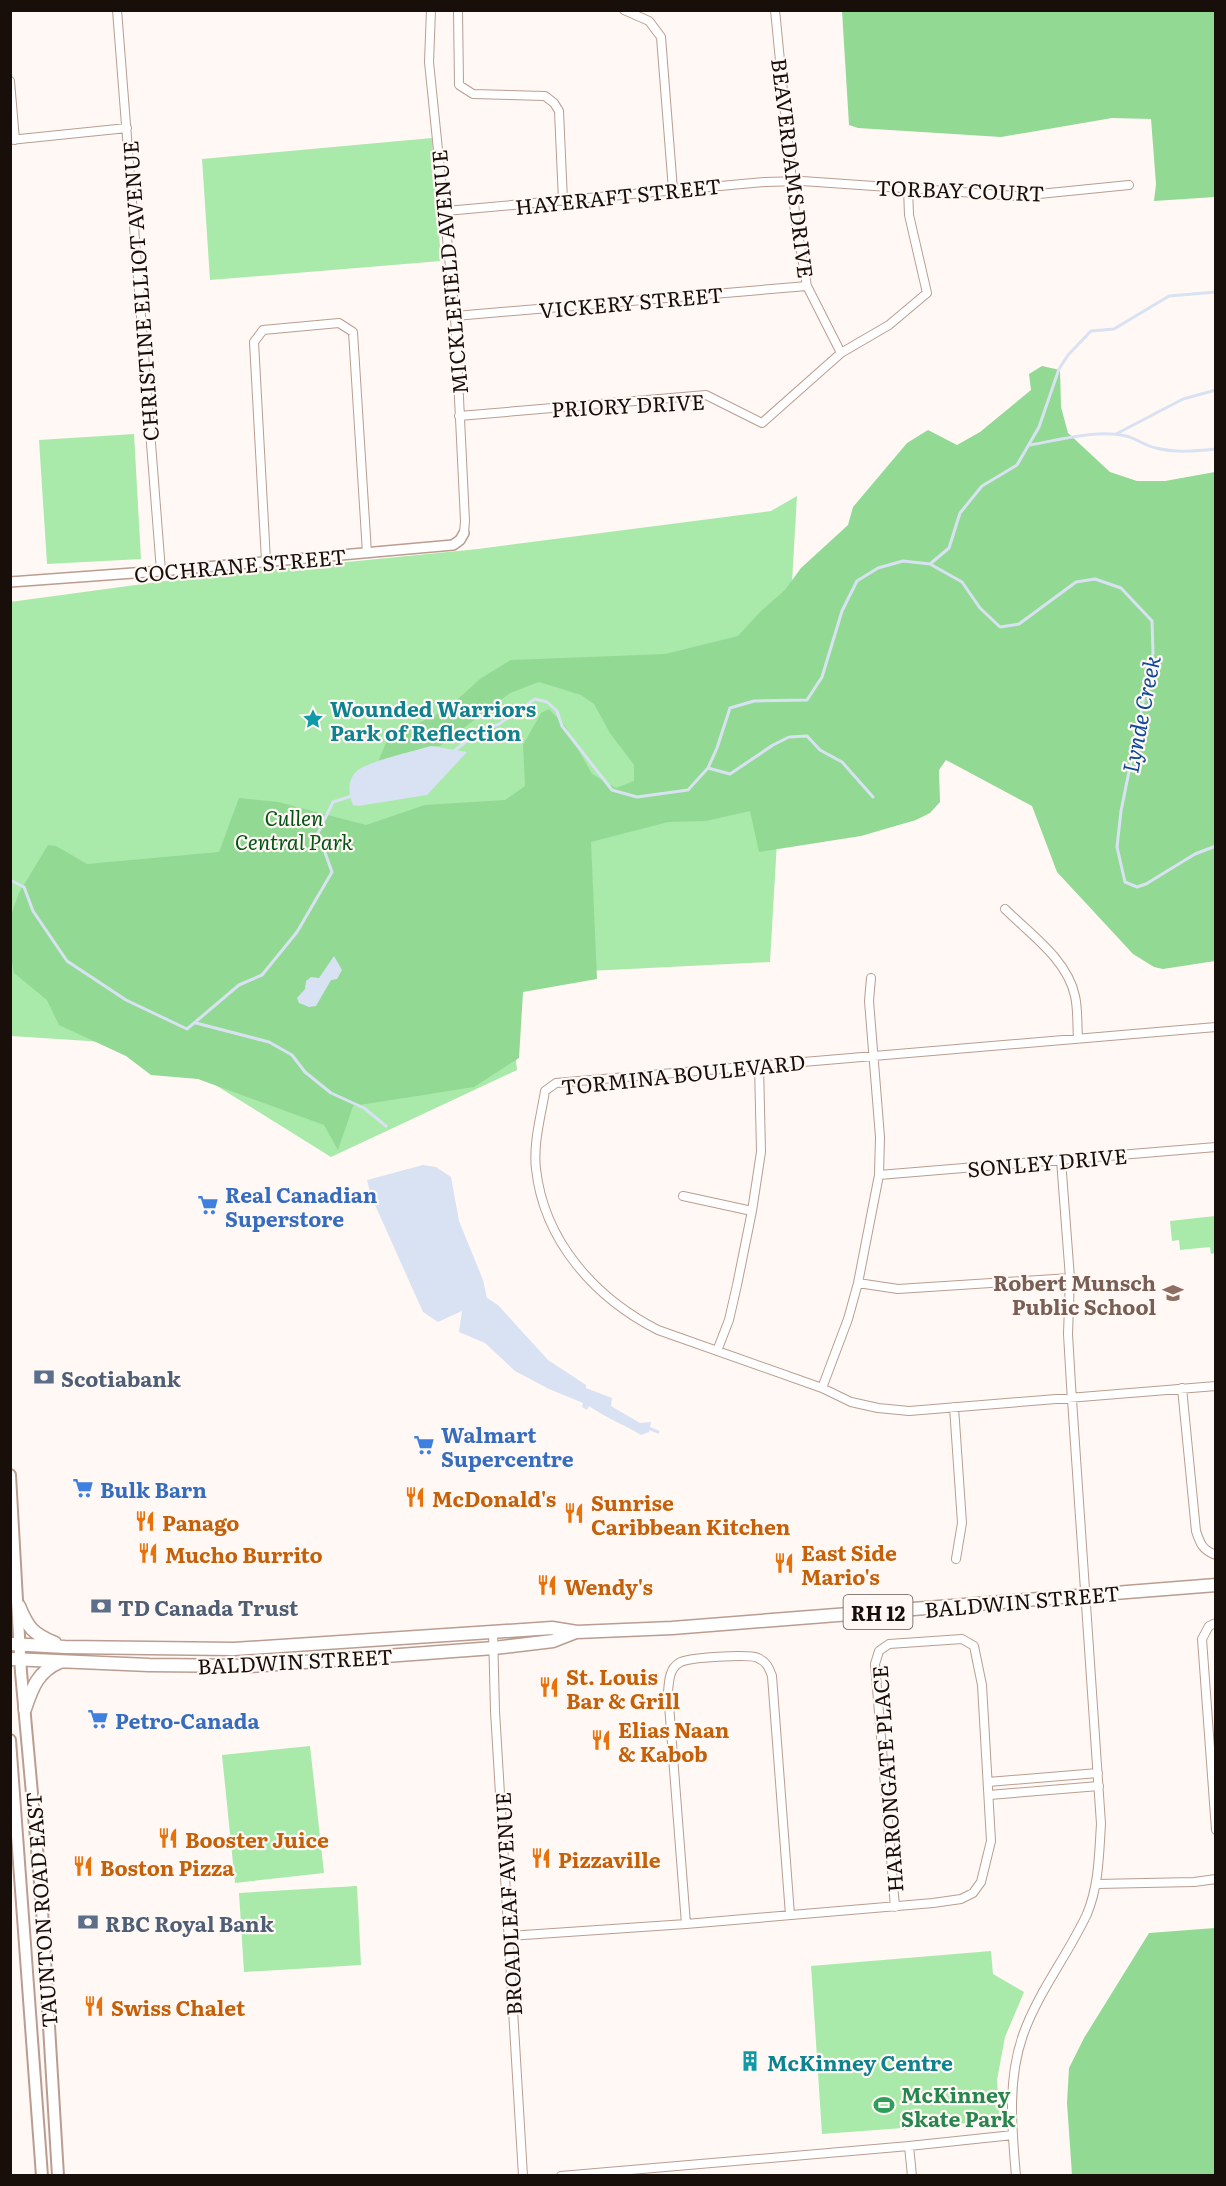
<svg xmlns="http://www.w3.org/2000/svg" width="1226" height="2186" font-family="Literata,serif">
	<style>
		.green { fill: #a9e9aa }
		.forest { fill: #92d994 }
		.water { fill: #d8e2f2 }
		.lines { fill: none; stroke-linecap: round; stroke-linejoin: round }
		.stream { stroke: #d8e2f2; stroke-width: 3 }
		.minor-casing { stroke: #ba9d90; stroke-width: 10 }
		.tertiary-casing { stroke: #ba9d90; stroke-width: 12 }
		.secondary-casing { stroke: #ba9d90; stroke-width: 14 }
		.primary-casing { stroke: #ba9d90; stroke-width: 15 }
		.minor { stroke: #fff; stroke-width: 8 }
		.tertiary { stroke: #fff; stroke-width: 9 }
		.secondary { stroke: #fff; stroke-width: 10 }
		.primary { stroke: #fff; stroke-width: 12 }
		.labels { text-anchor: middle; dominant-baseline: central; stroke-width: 4.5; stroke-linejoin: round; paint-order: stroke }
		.shield { fill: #fff8f5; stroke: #5e5550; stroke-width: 1.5 }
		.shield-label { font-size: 20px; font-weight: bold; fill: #190f0a }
		.street-label { font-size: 21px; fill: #190f0a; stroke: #fff8f5 }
		.culture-label { font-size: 21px; font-weight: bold; fill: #0d838f; stroke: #fff8f5; text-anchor: start }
		.park-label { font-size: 21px; font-style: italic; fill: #055415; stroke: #fff8f5 }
		.shop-label { font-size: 21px; font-weight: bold; fill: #366cbe; stroke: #fff8f5; text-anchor: start }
		.education-label { font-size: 21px; font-weight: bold; fill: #785e54; stroke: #fff8f5; text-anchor: end }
		.service-label { font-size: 21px; font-weight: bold; fill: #4e5e75; stroke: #fff8f5; text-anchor: start }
		.food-label { font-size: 21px; font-weight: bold; fill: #c56008; stroke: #fff8f5; text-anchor: start }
		.leisure-label { font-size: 21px; font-weight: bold; fill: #27864d; stroke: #fff8f5; text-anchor: start }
		.water-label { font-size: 22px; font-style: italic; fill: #0d489b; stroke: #fff8f5 }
	</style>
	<rect width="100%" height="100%" fill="#fff8f5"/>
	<!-- green -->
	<path class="green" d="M432,138L441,261L210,280L202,159Z
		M134,434L141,559L47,564L39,440Z
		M797,496L770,962L507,975L517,1070L331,1157L151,1045L11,1036L10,602L187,578L478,549L771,511Z
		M1215,1216V1253L1211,1254L1210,1247L1180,1250L1179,1240L1172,1241L1170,1221Z
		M310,1746L324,1873L235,1883L222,1755Z
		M357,1886L361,1965L244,1972L239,1893Z
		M991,1951L993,1974L1024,1992L1005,2037L997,2080L1000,2121L911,2127L904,2130L903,2128L822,2134L811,1966Z"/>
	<!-- forest -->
	<path class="forest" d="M842,11H1215V197L1154,201L1156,184L1151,119L1112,118L1001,137L858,128L849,125Z
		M1042,366L1060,370L1061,407L1068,433L1110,472L1137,481H1165L1215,472V961L1163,969L1154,967L1133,954L1057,872L1032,806L946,760L939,770L940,802L930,813L916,820L861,836L759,852L750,811L706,821L668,822L591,842L597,979L523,992L519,1058L474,1087L353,1106L338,1150L324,1125L198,1079L151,1075L126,1056L59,1025L47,1000L14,973L11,957L10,918L19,893L48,845L56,846L87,864L219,852L239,798L278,802L366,825L425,805L505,800L525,786L523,745L541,713L549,709L565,726L592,774L616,788L634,781V765L610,733L594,704L581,695L539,682L510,693L440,746H431L378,762L388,738L447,709L480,679L511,660L665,654L738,636L761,611L785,590L801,568L848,525L853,507L907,443L928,430L957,445L980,432L1031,390L1029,374Z
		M1215,1928V2175H1072L1067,2103L1069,2068L1084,2038L1149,1933Z"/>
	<!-- water -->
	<path class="water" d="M431,746L467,752L427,795L358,806L353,805C348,793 347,779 358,770C370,761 414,751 431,746Z
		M334,956L342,970L337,979L331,980L316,1006L309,1007L299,1003L297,998L305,989L306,981L311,977L319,978Z
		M423,1165L436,1167L451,1177L459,1221L483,1280L487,1298L498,1305L548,1360L586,1385V1388L612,1398L611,1406L640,1423L651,1422L649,1432L641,1435C623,1424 606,1418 589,1406L587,1410L582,1407L583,1403L549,1389L515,1371L485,1343L459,1332L462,1311L438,1322L423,1312L371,1196L367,1180Z"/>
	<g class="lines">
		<!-- stream -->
		<path class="stream" d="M1116,434L1183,399L1216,390
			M1030,445C1059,440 1097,429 1126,436C1136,438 1145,446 1156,448C1175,453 1196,451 1216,449
			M930,564L949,548L960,513L982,486L1017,465L1039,427L1059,369L1068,355L1091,331L1114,329L1169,296L1216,292
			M454,751L477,733L499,724L535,699L547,702L557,711L562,726L612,790L637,797L688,790L708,768L717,748L730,708L754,701L807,700L822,677L842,611L857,581L878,568L903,561L930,564L962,582L980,608L1000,627L1019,624L1076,582L1095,579L1121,588L1152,621L1153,653L1121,811L1117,847L1125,882L1137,887L1146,884L1195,854L1216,846
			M708,768L730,774L773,745L789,737L807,736L820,750L842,762L873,797
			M10,880L24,887L33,911L67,961L126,1000L187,1029L239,985L262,975L297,932L332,872L318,833L333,802L352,796
			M196,1023L269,1042L292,1055L305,1072L331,1093L364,1108L386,1126
			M646,1427L658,1432"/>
		<!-- minor casing -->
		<g class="minor-casing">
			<path id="minor" d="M117,10L161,571
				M431,10L429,62L455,316L465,521L464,533
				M458,10L459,85L473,94L545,96L554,103L559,111L563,201
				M624,10L649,21L661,37L673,190
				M775,10L796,223L807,286L841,353
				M10,81L15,140
				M10,140L127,128
				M446,211L765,182L802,181L1019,196L1129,185
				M455,316L807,286
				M459,416L706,395L762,423L841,353L889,325L927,293L909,215L908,188
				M266,561L254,342L263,330L339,323L353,332L367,553
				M1005,909C1030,934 1067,959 1075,996C1078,1009 1077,1024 1078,1038
				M1216,1027L556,1083L545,1091C541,1116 533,1143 536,1169C544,1241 595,1298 658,1330L822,1388L851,1402L878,1408L909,1411L1216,1386
				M879,1175L1216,1147
				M683,1196L752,1211
				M858,1283L898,1289L1070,1278
				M717,1351L729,1320L737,1285L752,1211L761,1152L759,1065
				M822,1388L848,1319L858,1283L879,1175L880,1137L869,1001L871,978
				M1182,1388L1196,1531C1200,1543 1202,1550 1216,1555
				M954,1407L962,1523L956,1559
				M1216,1623L1209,1626L1202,1639L1216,1830
				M493,1632L495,1711L523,2176
				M988,1782L1098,1773
				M989,1795L1099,1786
				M1097,1884L1194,1882L1216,1879
				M686,1924L668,1692C669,1682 669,1669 679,1663C687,1657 750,1654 758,1658C767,1662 769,1668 772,1676L790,1915
				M509,1936L686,1924L933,1903L961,1899L973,1893L981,1882L991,1841L982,1685L974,1646L962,1639L889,1644L879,1651L875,1664L895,1907
				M909,2146L912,2176
				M561,2176L909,2146L1013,2135
				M1016,2176C1012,2129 1007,2080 1023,2035C1038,1992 1068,1955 1087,1914C1099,1885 1099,1854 1101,1824L1071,1385L1068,1334L1070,1278L1061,1160"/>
		</g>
		<!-- tertiary casing -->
		<g class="tertiary-casing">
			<path id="tertiary" d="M10,582L161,571L453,545L460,540L464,533"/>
		</g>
		<!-- secondary casing -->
		<g class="secondary-casing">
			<path id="secondary" d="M10,1475L21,1672L41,1893L58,2176
				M10,1740L42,2176"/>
		</g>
		<!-- primary casing -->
		<g class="primary-casing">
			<path id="primary" d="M19,1606C28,1628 33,1634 55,1643
				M10,1644L65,1647L234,1649L552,1628L577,1632L672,1628L1216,1585
				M10,1659L149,1665L250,1666L494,1648L553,1641L576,1632
				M25,1709C32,1688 38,1671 60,1662"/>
		</g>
		<!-- minor -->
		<use href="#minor" class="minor"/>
		<!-- tertiary -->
		<use href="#tertiary" class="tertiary"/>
		<!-- secondary -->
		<use href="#secondary" class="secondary"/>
		<!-- primary -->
		<use href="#primary" class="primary"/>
	</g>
	<!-- icons -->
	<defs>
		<g id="sight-bare" transform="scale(1.62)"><path d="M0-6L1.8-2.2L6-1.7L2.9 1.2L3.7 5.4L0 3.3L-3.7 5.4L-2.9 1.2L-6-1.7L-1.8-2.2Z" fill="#0f9aa8" stroke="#fff8f5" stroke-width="2.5" paint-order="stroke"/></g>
		<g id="supermarket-bare" transform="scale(1.62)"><path d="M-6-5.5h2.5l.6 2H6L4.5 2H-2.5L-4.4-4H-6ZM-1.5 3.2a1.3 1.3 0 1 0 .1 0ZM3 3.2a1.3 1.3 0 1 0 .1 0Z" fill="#3f7fe0" stroke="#fff8f5" stroke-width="2.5" paint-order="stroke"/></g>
		<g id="school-bare" transform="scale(1.62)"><path d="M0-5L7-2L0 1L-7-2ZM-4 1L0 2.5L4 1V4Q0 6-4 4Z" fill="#8d6e63" stroke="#fff8f5" stroke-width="2.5" paint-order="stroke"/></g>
		<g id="bank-bare" transform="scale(1.62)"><path d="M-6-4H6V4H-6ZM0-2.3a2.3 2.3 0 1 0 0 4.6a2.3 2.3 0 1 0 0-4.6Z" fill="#5c6f8a" stroke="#fff8f5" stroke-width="2.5" paint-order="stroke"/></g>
		<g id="restaurant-bare" transform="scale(1.62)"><path d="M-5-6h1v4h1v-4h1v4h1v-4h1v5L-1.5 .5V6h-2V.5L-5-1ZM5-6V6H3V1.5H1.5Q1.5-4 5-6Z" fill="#e8710a" stroke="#fff8f5" stroke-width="2.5" paint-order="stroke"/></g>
		<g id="building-bare" transform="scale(1.62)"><path d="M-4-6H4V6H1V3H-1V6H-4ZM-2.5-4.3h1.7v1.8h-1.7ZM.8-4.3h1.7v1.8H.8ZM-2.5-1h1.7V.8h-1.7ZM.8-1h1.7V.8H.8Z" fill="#0f9aa8" stroke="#fff8f5" stroke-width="2.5" paint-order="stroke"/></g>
		<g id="stadium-bare" transform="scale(1.62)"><path d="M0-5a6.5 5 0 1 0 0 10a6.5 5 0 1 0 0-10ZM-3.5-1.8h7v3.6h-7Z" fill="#2e9e5b" stroke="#fff8f5" stroke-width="2.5" paint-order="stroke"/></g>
	</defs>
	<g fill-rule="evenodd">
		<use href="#sight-bare" x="313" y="719"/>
		<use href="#supermarket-bare" x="208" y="1205"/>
		<use href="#school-bare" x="1173" y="1293"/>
		<use href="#bank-bare" x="44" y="1377"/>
		<use href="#supermarket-bare" x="424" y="1445"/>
		<use href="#supermarket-bare" x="83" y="1488"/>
		<use href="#restaurant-bare" x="415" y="1497"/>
		<use href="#restaurant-bare" x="574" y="1513"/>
		<use href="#restaurant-bare" x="145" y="1521"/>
		<use href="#restaurant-bare" x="148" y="1553"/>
		<use href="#restaurant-bare" x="784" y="1563"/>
		<use href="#restaurant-bare" x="547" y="1585"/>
		<use href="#bank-bare" x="101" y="1606"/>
		<use href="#restaurant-bare" x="549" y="1687"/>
		<use href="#supermarket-bare" x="98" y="1719"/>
		<use href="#restaurant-bare" x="601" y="1740"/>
		<use href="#restaurant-bare" x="168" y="1838"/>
		<use href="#restaurant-bare" x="541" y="1858"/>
		<use href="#restaurant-bare" x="83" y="1866"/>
		<use href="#bank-bare" x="88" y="1922"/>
		<use href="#restaurant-bare" x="94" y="2006"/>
		<use href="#building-bare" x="750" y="2061"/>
		<use href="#stadium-bare" x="884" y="2105"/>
	</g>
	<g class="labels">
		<!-- shield labels -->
		<rect class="shield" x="843.5" y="1595" width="69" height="34" rx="4.5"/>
		<g class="shield-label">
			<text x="878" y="1612">RH 12</text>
		</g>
		<!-- street labels -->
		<g class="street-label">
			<text transform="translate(794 168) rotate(83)">BEAVERDAMS DRIVE</text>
			<text transform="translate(960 189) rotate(2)">TORBAY COURT</text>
			<text transform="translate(618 195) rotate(-6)">HAYERAFT STREET</text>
			<text transform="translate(448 272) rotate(-95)">MICKLEFIELD AVENUE</text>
			<text transform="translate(139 291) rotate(-94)">CHRISTINE ELLIOT AVENUE</text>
			<text transform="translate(631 301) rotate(-5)">VICKERY STREET</text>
			<text transform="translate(628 404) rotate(-3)">PRIORY DRIVE</text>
			<text transform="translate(240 564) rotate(-5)">COCHRANE STREET</text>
			<text transform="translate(683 1073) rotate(-6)">TORMINA BOULEVARD</text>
			<text transform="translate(1047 1161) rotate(-5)">SONLEY DRIVE</text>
			<text transform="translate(1022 1600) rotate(-5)">BALDWIN STREET</text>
			<text transform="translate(295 1660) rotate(-3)">BALDWIN STREET</text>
			<text transform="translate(886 1779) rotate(-94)">HARRONGATE PLACE</text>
			<text transform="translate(507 1904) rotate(-93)">BROADLEAF AVENUE</text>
			<text transform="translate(40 1910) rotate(-94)">TAUNTON ROAD EAST</text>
		</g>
		<!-- culture labels -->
		<g class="culture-label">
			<text x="330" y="707">Wounded Warriors<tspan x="330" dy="24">Park of Reflection</tspan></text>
			<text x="767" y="2061">McKinney Centre</text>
		</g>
		<!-- park labels -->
		<g class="park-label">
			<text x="294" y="816">Cullen<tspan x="294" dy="24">Central Park</tspan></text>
		</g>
		<!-- shop labels -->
		<g class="shop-label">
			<text x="225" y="1193">Real Canadian<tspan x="225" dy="24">Superstore</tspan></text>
			<text x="441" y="1433">Walmart<tspan x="441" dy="24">Supercentre</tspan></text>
			<text x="100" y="1488">Bulk Barn</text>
			<text x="115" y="1719">Petro-Canada</text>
		</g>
		<!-- education labels -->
		<g class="education-label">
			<text x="1156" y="1281">Robert Munsch<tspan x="1156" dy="24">Public School</tspan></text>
		</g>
		<!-- service labels -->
		<g class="service-label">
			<text x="61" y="1377">Scotiabank</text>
			<text x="118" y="1606">TD Canada Trust</text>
			<text x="105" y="1922">RBC Royal Bank</text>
		</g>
		<!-- food labels -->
		<g class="food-label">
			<text x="432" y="1497">McDonald's</text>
			<text x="591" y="1501">Sunrise<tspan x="591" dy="24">Caribbean Kitchen</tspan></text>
			<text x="162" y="1521">Panago</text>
			<text x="801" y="1551">East Side<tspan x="801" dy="24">Mario's</tspan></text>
			<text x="165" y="1553">Mucho Burrito</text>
			<text x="564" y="1585">Wendy's</text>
			<text x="566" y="1675">St. Louis<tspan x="566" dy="24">Bar &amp; Grill</tspan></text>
			<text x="618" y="1728">Elias Naan<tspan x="618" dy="24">&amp; Kabob</tspan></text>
			<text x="185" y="1838">Booster Juice</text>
			<text x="558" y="1858">Pizzaville</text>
			<text x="100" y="1866">Boston Pizza</text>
			<text x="111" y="2006">Swiss Chalet</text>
		</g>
		<!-- leisure labels -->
		<g class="leisure-label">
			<text x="901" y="2093">McKinney<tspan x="901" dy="24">Skate Park</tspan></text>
		</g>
		<!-- water labels -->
		<g class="water-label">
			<text transform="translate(1140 714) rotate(-79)">Lynde Creek</text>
		</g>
	</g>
	<!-- border -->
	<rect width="1226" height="2186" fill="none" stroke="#190f0a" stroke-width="24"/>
</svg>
